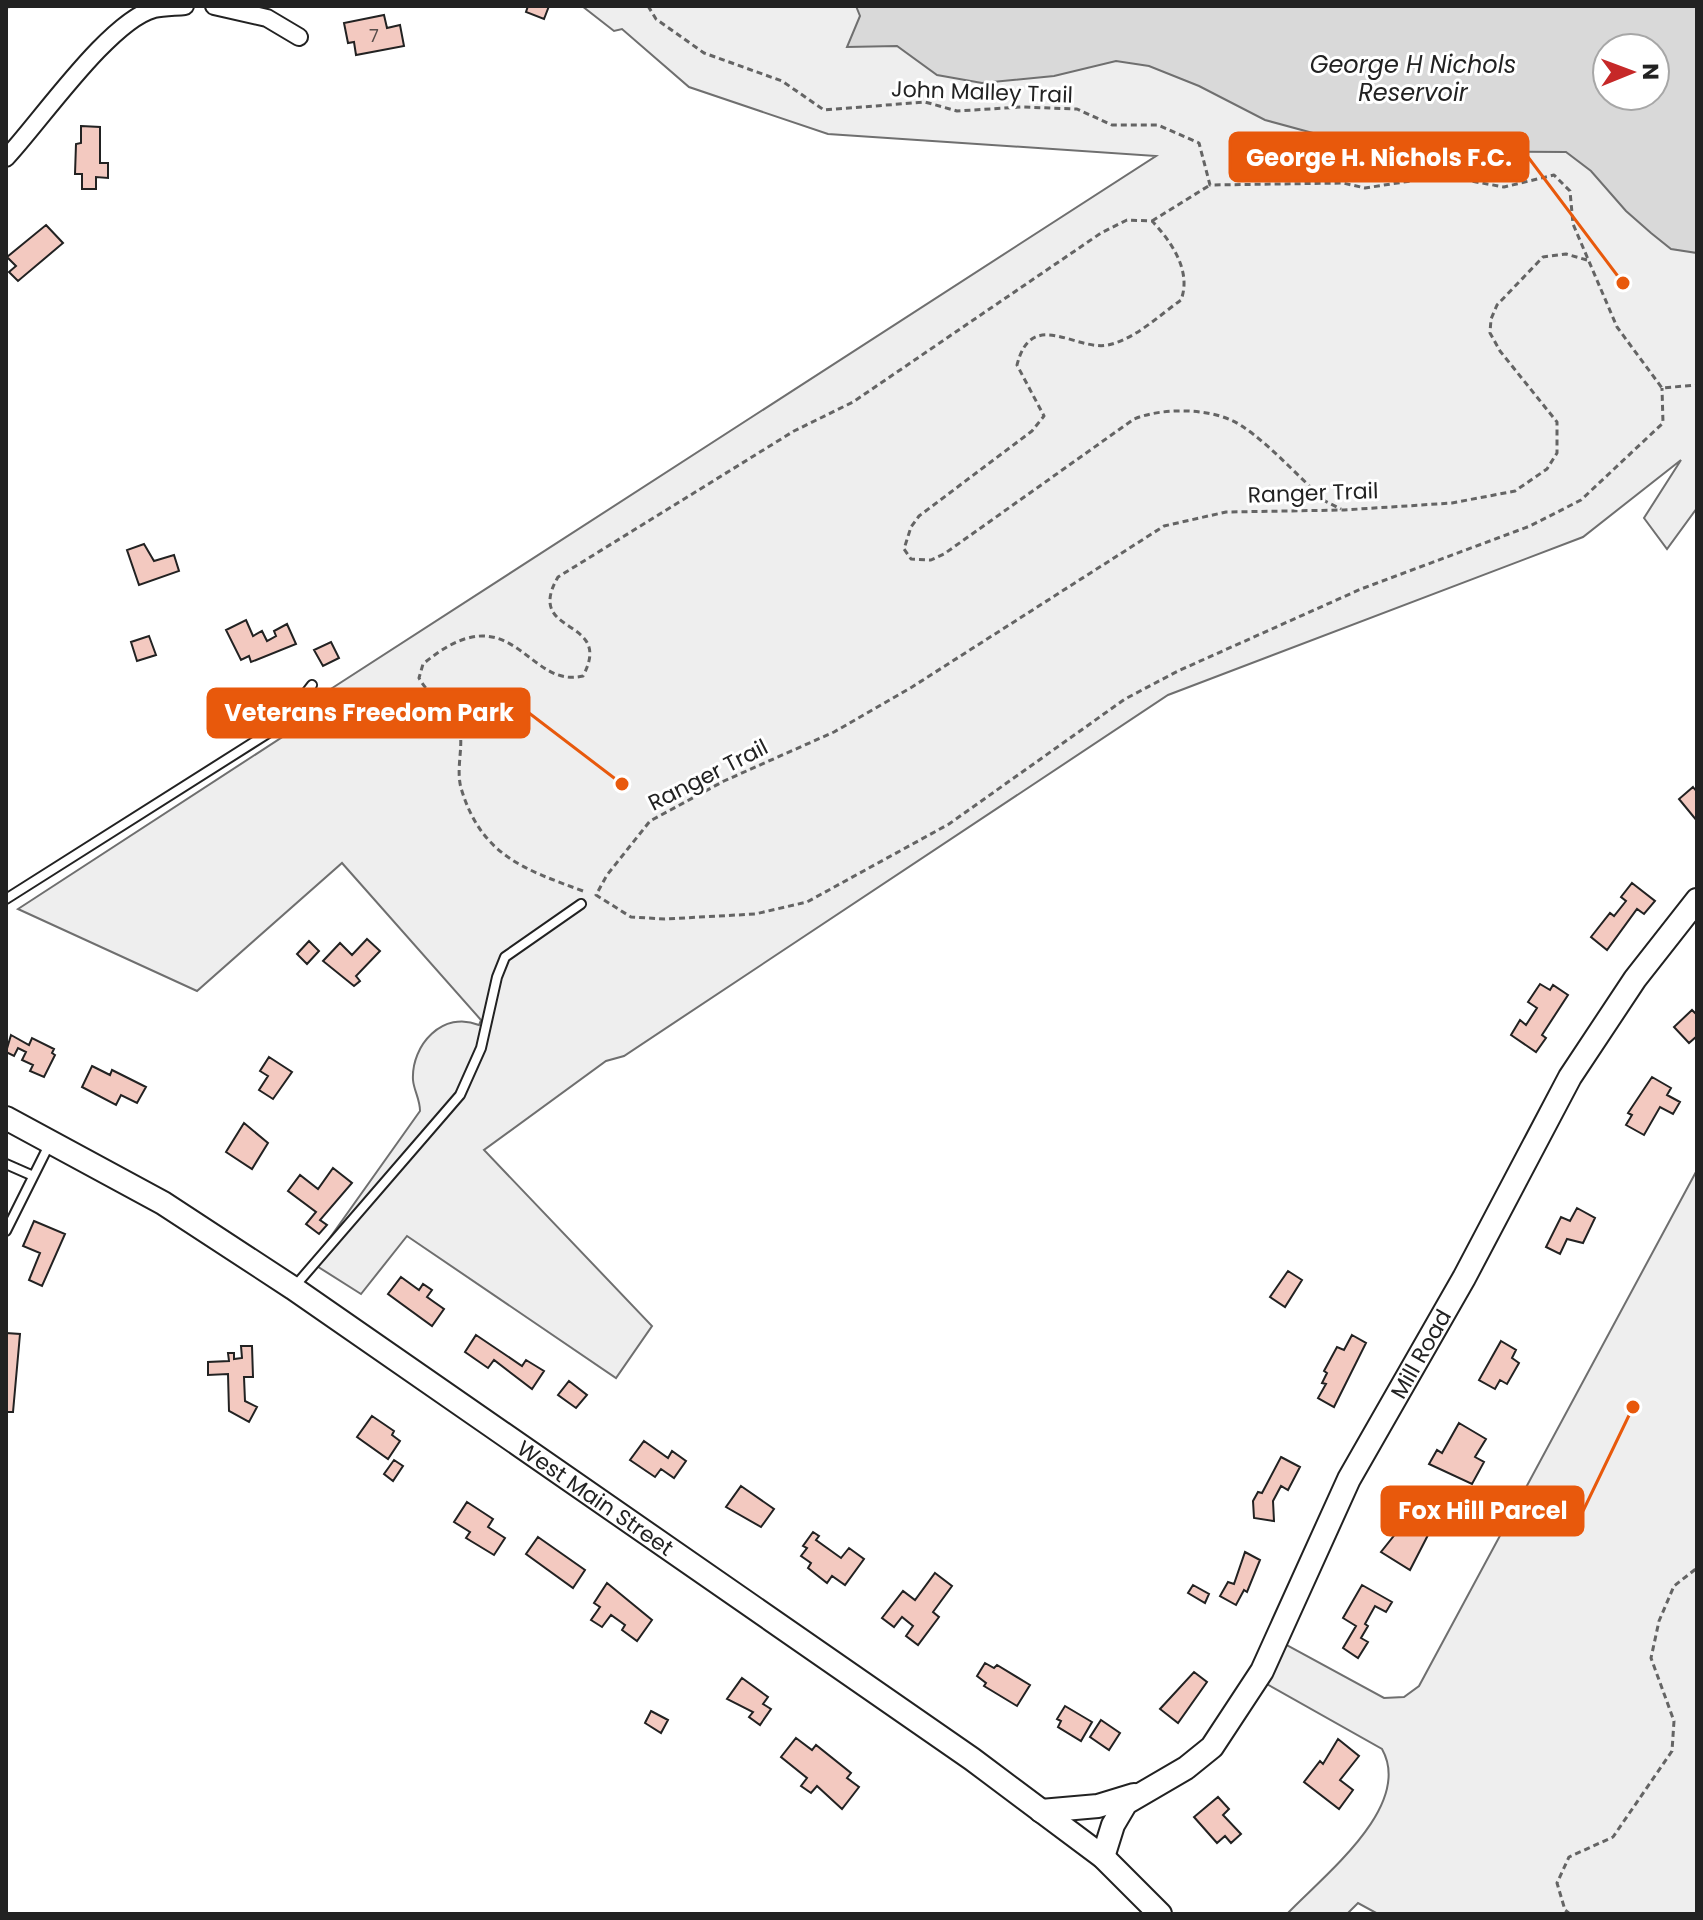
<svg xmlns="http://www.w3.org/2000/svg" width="1703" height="1920" font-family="Poppins,sans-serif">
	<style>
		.green { fill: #eee; stroke: #6f6f6f; stroke-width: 2; fill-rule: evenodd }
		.water { fill: #d9d9d9; stroke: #6f6f6f; stroke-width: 2; fill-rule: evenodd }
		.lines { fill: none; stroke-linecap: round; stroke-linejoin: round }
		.stream { stroke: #d9d9d9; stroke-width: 5 }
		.building { fill: #f3c9c0; stroke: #222; stroke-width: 2 }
		.lane-casing { stroke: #222; stroke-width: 12 }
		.street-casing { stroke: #222; stroke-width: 20 }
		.secondary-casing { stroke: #222; stroke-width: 26 }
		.path { stroke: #646464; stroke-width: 3; stroke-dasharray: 6 4; stroke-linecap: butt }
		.lane { stroke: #fff; stroke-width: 8 }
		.street { stroke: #fff; stroke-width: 16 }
		.secondary { stroke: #fff; stroke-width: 22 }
		.labels { text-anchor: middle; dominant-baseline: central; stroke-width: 6; stroke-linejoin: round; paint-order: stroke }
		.number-label { font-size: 18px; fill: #564c4a }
		.street-label { font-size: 22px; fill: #222; stroke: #fff }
		.water-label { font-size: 24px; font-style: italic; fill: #222; stroke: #fff }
		.leader { fill: none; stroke: #e8590c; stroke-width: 3 }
		.callout-dot { fill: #e8590c; stroke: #fff; stroke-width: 3 }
		.callout { fill: #e8590c; stroke: #e8590c; stroke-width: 3 }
		.callout-label { font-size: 24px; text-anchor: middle; font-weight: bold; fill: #fff }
	</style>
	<rect width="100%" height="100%" fill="#fff"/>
	<!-- green -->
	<path class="green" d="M582,6H1697V508L1667,549L1644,518L1681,460L1583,537L1168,695L624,1056L606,1061L484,1150L652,1326L616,1378L407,1236L361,1294L312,1263L420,1111C420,1099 414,1091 413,1080C411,1045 443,1010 479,1025L481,1020L342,863L197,991L18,909L330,706L323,694L1156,156L828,134L689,87L622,29L614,31ZM1607,48H1655V96H1607Z
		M1697,1170V1914H1378L1358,1903L1347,1914H1287C1323,1876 1414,1806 1382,1749L1265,1683L1285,1644L1384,1698L1404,1697L1419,1686Z"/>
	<!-- water -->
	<path class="water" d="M856,6H1697V253L1671,249L1651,233L1626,211L1591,171L1566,152L1379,151L1265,120L1199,86L1149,66L1116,61L1054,76L982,83L937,75L897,46L847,47L860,16ZM1607,48H1655V96H1607Z"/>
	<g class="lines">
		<!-- stream -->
		<path class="stream" d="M6,8L9,6"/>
	</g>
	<!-- building -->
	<path class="building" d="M528,6H549L544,19L526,12Z
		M384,15L387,28L400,25L404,46L356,55L354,42L348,43L344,23Z
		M81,126L100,127V163H108V178L96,177V189H82V174H75L76,144L81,143Z
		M46,225L63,243L18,281L9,272L16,266L7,257Z
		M144,544L154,561L174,555L179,571L139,585L127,550Z
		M246,620L253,636L262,631L267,641L276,636L274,631L287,624L296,644L251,662L249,656L241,660L226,630Z
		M149,636L156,655L137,661L131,642Z
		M331,642L339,658L323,666L314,650Z
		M1693,787L1697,792V821L1679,799Z
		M1632,883L1655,901L1644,914L1637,909L1607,950L1591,937L1610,913L1614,916L1626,901L1621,897Z
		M367,939L380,951L356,976L360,981L354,986L323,961L340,943L352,955Z
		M309,941L319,951L307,964L297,954Z
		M1540,984L1550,990L1553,985L1568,995L1542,1035L1546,1038L1536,1052L1511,1035L1520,1020L1526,1025L1537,1008L1528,1002Z
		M1692,1010L1697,1015V1036L1689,1043L1674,1027Z
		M11,1035L29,1045L32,1038L54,1049L52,1053L55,1055L44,1077L30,1071L33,1065L22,1060L26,1052L18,1048L14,1056L6,1052Z
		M269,1057L292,1072L273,1099L259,1090L268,1076L260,1071Z
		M92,1066L110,1075L112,1070L146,1087L137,1103L121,1095L116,1105L82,1087Z
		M1652,1077L1671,1088L1667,1095L1680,1102L1673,1114L1660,1107L1644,1135L1626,1125L1632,1115L1628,1113Z
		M244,1123L268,1143L252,1169L226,1152Z
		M333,1168L352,1183L320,1220L327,1225L319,1234L306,1224L316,1212L288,1191L300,1175L318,1189Z
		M1577,1208L1595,1218L1583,1243L1567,1239L1560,1254L1546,1247L1561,1217L1570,1221Z
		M34,1221L65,1234L42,1286L29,1280L40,1253L23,1246Z
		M1288,1271L1302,1280L1285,1307L1270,1297Z
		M401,1277L419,1290L423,1284L432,1290L427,1297L444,1309L432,1326L388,1294Z
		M6,1333L20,1334L13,1412H6Z
		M476,1335L522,1366L526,1360L544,1371L532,1389L494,1360L488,1368L465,1352Z
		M1352,1335L1366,1343L1334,1407L1318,1398L1326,1384L1322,1383L1327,1373L1324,1371L1337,1347L1344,1350Z
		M1501,1341L1516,1350L1512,1358L1519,1363L1507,1384L1500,1380L1495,1389L1479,1380Z
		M241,1346H252L253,1377H244L245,1401L257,1407L249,1422L229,1411L228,1374L208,1375V1362L229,1361L228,1353H234V1359L242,1358Z
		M569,1381L587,1395L576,1408L558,1395Z
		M372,1416L394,1431L392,1435L400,1441L388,1459L357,1437Z
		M1459,1423L1486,1439L1475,1457L1484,1462L1472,1484L1429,1464L1437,1450L1442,1453Z
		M644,1441L668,1458L672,1451L686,1461L674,1478L661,1469L655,1477L630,1460Z
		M1281,1457L1300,1467L1288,1490L1281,1486L1273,1501L1274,1521L1254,1518L1253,1501L1258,1492L1262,1493Z
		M394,1460L403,1466L393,1481L384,1474Z
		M741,1486L774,1509L761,1527L726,1507Z
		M1420,1497L1435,1506L1428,1518L1423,1514L1415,1527L1428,1535L1410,1570L1381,1552L1400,1528L1392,1523L1408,1499L1415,1504Z
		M467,1502L493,1519L488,1527L505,1538L494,1555L466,1538L470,1532L454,1522Z
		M813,1532L819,1536L816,1540L841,1558L849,1548L864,1559L845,1585L832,1576L827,1583L808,1568L811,1563L801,1556L807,1548L803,1546Z
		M538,1537L585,1570L573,1588L526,1554Z
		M1245,1552L1260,1560L1247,1592L1244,1590L1236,1605L1220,1596L1228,1582L1234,1584Z
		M935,1573L952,1586L933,1612L939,1617L918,1645L906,1636L913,1626L902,1617L894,1627L882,1618L903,1591L915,1600Z
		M607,1583L652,1620L637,1641L622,1630L625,1625L611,1615L602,1627L591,1620L600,1607L594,1603Z
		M1193,1585L1209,1594L1205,1603L1188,1593Z
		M1362,1585L1392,1602L1386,1612L1375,1606L1365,1624L1368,1626L1361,1638L1368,1642L1358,1658L1343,1648L1356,1626L1343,1618Z
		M985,1663L994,1668L997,1665L1030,1685L1017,1706L984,1686L986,1683L977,1676Z
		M1194,1672L1207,1682L1178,1723L1160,1709Z
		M742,1678L768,1697L763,1704L771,1709L760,1725L749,1717L753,1712L727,1699Z
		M1065,1706L1092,1722L1081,1741L1058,1727L1061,1721L1057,1719Z
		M651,1711L668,1720L661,1733L645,1723Z
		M1101,1720L1120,1733L1109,1750L1090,1737Z
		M796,1738L812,1750L816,1745L851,1773L847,1778L859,1787L842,1809L817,1786L811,1793L801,1786L807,1778L781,1757Z
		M1338,1739L1359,1756L1340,1780L1353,1790L1339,1809L1304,1782L1320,1761L1323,1764Z
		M1218,1797L1229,1809L1223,1815L1241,1834L1231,1843L1225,1836L1217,1843L1194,1817Z"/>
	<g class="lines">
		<!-- lane casing -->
		<g class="lane-casing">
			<path id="lane" d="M6,899L281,725L312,685
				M6,1164L31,1175
				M6,1231L49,1145
				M295,1286L460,1095L481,1048L497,977L505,957L581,904"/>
		</g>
		<!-- street casing -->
		<g class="street-casing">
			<path id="street" d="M214,6L267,18L299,37
				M6,158C40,122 109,21 154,9C163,7 175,7 185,6"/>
		</g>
		<!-- secondary casing -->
		<g class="secondary-casing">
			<g id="secondary">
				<path id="s1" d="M6,1118L163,1203L293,1288L972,1759L1103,1857L1160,1914"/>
				<path d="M1041,1811L1098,1806L1134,1795"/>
				<path id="s2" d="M1103,1857L1113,1825L1126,1803L1186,1768L1212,1747L1262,1671L1349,1479L1464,1278L1570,1077L1635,979L1697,900"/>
			</g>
		</g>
		<!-- path -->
		<path class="path" d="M648,6L656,19L704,53L782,81L824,110L925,102L957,111L1022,107L1077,109L1112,125H1158L1199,143L1210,185L1343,183L1365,188L1443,176L1504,187L1554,175L1570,191L1573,224L1617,327L1662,388L1697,385
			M1152,221L1210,185
			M1587,260L1566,254L1543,257L1497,305L1491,319L1490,333L1500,351L1557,422V453L1547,469L1515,491L1452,503L1344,510L1226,512L1164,526L912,687L834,732L724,781L650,821L607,875L596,895L631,917L665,919L755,914L807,902L949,824L1125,699L1178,671L1361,589L1530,526L1581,500L1663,423L1662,388
			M583,891C523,869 481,855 461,788C456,769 463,749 460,732C457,720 427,693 419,678L423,664C513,589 526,690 583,676C615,616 523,637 558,577L794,431L853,402L1101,233L1127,220L1152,221C1171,241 1192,271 1181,300C1160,315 1137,337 1112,344C1079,355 1032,305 1017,365L1044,416L1032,431L919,516L911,527L904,549L911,559L931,560L944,554L1134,419C1161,408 1204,408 1231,420C1257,431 1302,480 1325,501L1341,509
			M1570,1914L1565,1910L1557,1883L1569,1857L1613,1837L1672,1751L1674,1721L1651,1658L1659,1621L1674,1586L1697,1568"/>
		<!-- lane -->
		<use href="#lane" class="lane"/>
		<!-- street -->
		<use href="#street" class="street"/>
		<!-- secondary -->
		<use href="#secondary" class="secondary"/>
	</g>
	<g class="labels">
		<!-- number labels -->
		<g class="number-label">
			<text x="374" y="35">7</text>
		</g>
		<!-- street labels -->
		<g class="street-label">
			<text transform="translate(982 92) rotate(2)">John Malley Trail</text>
			<text transform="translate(1313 493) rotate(-2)">Ranger Trail</text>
			<text transform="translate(708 775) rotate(-27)">Ranger Trail</text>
			<text stroke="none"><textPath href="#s2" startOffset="608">Mill Road</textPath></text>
			<text stroke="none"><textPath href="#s1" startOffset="702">West Main Street</textPath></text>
		</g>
		<!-- water labels -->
		<g class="water-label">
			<text x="1413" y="64">George H Nichols<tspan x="1413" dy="28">Reservoir</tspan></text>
		</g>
	</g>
	<!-- callouts -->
	<path class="leader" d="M1623 283L1528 157M622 784L529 713M1633 1407L1583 1511"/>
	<g class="callout-dot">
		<circle cx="1623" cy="283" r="8"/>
		<circle cx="622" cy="784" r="8"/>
		<circle cx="1633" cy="1407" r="8"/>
	</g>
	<g class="callout">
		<rect x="1230" y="133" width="298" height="48" rx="8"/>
		<rect x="208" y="689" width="321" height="48" rx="8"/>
		<rect x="1382" y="1487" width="201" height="48" rx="8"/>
	</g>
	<g class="callout-label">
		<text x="1379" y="166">George H. Nichols F.C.</text>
		<text x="369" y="721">Veterans Freedom Park</text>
		<text x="1483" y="1519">Fox Hill Parcel</text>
	</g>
	<!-- border -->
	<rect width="1703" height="1920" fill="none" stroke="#222222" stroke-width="16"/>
	<!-- north arrow -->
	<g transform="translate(1631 72) rotate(89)"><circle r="38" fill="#ffffff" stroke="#a7a7a7" stroke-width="2"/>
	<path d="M0-6L14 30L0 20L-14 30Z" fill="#c62828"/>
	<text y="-12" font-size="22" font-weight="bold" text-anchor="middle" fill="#222222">N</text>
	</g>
</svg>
